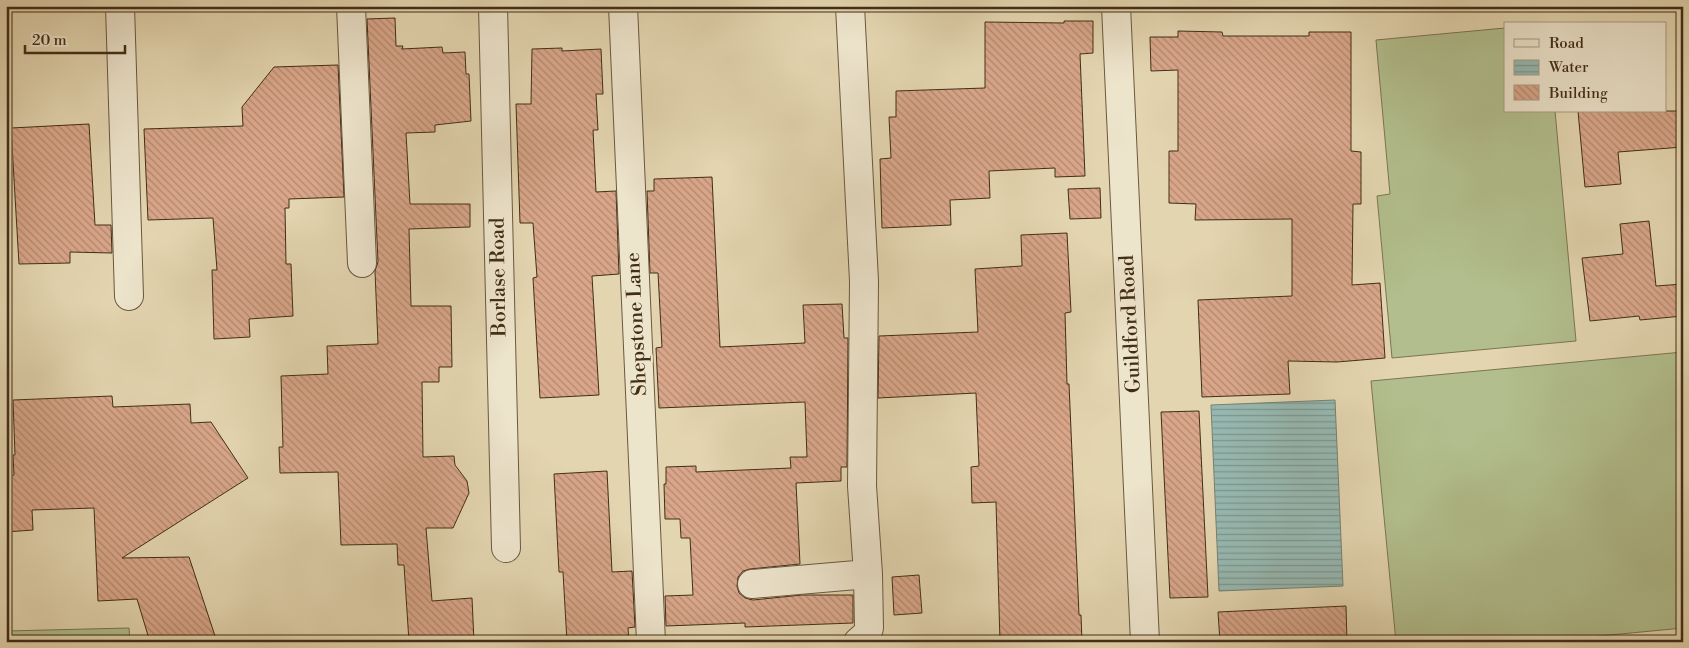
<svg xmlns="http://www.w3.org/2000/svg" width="1689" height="648" font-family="'Libre Bodoni',serif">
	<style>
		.pitch { fill: #b2be8d; stroke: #7a7652 }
		.water { fill: url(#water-rules); stroke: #748173 }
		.building { fill: url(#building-back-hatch); stroke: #422e17 }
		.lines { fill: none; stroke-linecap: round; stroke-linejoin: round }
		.minor-casing { stroke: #6a583d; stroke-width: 30 }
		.minor { stroke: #ede4cc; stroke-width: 28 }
		.labels { text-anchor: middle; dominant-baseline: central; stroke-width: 4.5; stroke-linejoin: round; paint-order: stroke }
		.street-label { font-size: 20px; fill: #422e17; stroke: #ede4cc }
	</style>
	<defs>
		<pattern id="water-rules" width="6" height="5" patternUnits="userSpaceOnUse" patternTransform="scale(1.25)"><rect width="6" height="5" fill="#96b8b1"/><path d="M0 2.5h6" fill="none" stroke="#7c968f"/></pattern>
		<pattern id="building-back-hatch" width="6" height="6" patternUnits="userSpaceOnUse" patternTransform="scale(1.25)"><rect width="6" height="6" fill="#d9a68a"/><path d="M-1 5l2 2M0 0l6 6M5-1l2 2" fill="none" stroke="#b28870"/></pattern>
	</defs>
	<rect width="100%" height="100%" fill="#e3d5b0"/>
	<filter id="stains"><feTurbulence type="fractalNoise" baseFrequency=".004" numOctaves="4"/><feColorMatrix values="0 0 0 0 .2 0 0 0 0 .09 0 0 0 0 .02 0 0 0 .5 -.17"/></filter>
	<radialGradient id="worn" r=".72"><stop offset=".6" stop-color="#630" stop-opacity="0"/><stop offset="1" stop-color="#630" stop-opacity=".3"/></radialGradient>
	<!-- pitch -->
	<path class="pitch" d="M1505,28V111H1555L1576,341L1392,358L1377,196L1390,194L1376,40Z
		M1683,352V628L1537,642H1396L1371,381Z
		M129,628L130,642H6V631Z"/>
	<!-- water -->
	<path class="water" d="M1335,400L1343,586L1219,591L1211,405Z"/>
	<!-- building -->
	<path class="building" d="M395,18L396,46H403L402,49L442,47L443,53L465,52L466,74H469L471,121L435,125V132L406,133L410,204H470V227L409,229L411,306H451L452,367H439V382H422L423,457L454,456L455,465L467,481L469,493L453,528H426L432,601L472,598L474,642H409L404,565H398L397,544L341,545L338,472L280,473L279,447H283L281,376L328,374L327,346L378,344L375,271L378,262L367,19Z
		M1064,21H1093V53L1080,54L1085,176L1055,177V168L989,171L990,198L950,200L951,225L882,228L880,159L891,158L889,117H896V91L985,88V22L1064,23Z
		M1178,31L1222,32L1223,36H1309V32H1351V151L1361,152V204H1353L1352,285L1380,283L1385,358L1337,362L1288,361L1290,394L1202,397L1198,300L1292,296V219L1195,220L1196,204L1169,203V151H1178V70L1151,71L1150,37H1178Z
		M562,48V51L601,49L603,94H596L598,130H593L596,192L616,191L619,274L592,276L599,395L540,398L533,278L537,277L533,223H520L516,104H531L532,49Z
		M338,65L344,197L289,199V208H285L286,264H291L293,316L249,319L250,337L214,339L212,270H217L213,218L148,220L144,129L243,126L242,107L274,67Z
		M1578,111H1683V147L1618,152L1621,184L1585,187Z
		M89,124L95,225H111L112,253L70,252V263L19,264L11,128Z
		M712,177L720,347L805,343L803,305L842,304L844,338H848L847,467H841V481L796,483L800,564L750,569L743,571L738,577L737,586L739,593L745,598L753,600L802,595H853V623L745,627V623L666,626L665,596L693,595L690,538H681L680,519H665L664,484H666V467L696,466V472L791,468L790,457H807L805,402L659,408L656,348L662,347L658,273H650L647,191H654V179Z
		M1100,188L1101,218L1070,219L1068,189Z
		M1649,221L1656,286L1683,284V316L1640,320L1639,316L1590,321L1582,258L1623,254L1620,224Z
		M1067,233L1071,312L1065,313L1067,384H1069L1079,615H1081L1082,642H1000L996,502L972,503L971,467L979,466L976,393L878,398L879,336L978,332L975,269L1022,266L1021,235Z
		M112,396L113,407L190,404L191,423L211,422L248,478L122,558L189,557L217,642H150L137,599L98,601L94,508L32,510L33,530L6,532V480L14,475L13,455H15L13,400Z
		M1199,411L1208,597L1170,598L1161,412Z
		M607,471L612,572L632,571L635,627L628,628L629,642H567L563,572H559L554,474Z
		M919,575L922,613L894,615L892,577Z
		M1346,606L1347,642H1220L1218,612Z"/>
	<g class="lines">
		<!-- minor casing -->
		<g class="minor-casing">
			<path id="minor" d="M120,6L129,296
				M351,6L362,263
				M493,6L506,548
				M623,6L651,642
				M1116,6L1145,642
				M752,584L868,574L862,486L864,281L850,6
				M858,642L867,634L869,628L868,574"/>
		</g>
		<!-- minor -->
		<use href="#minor" class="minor"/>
	</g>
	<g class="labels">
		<!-- street labels -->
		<g class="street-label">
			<text transform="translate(499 277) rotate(-91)">Borlase Road</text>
			<text transform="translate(637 324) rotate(-93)">Shepstone Lane</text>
			<text transform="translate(1131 324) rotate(-93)">Guildford Road</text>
		</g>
	</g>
	<!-- margin -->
	<rect width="1689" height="648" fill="none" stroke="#e3d5b0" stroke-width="25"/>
	<rect x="8" y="8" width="1674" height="633" fill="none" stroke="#422e17" stroke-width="2.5"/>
	<rect x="12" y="12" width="1664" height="623" fill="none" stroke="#422e17"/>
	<!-- legend -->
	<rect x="1504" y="22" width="162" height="90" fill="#ede4cc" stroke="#a99b84"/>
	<rect x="1514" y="39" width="25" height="8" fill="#ede4cc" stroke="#a99b84"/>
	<text x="1549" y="48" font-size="15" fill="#422e17">Road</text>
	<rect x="1514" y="60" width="25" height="15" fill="url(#water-rules)" stroke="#a99b84"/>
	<text x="1549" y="72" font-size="15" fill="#422e17">Water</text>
	<rect x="1514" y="85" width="25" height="15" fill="url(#building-back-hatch)" stroke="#a99b84"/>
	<text x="1549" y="98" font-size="15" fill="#422e17">Building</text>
	<!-- scale -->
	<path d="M25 45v8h100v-8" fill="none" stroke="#422e17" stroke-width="2.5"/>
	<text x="32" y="45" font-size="15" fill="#422e17" stroke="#ede4cc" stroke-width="4" paint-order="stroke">20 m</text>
	<rect width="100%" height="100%" filter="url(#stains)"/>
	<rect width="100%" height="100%" fill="url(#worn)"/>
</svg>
